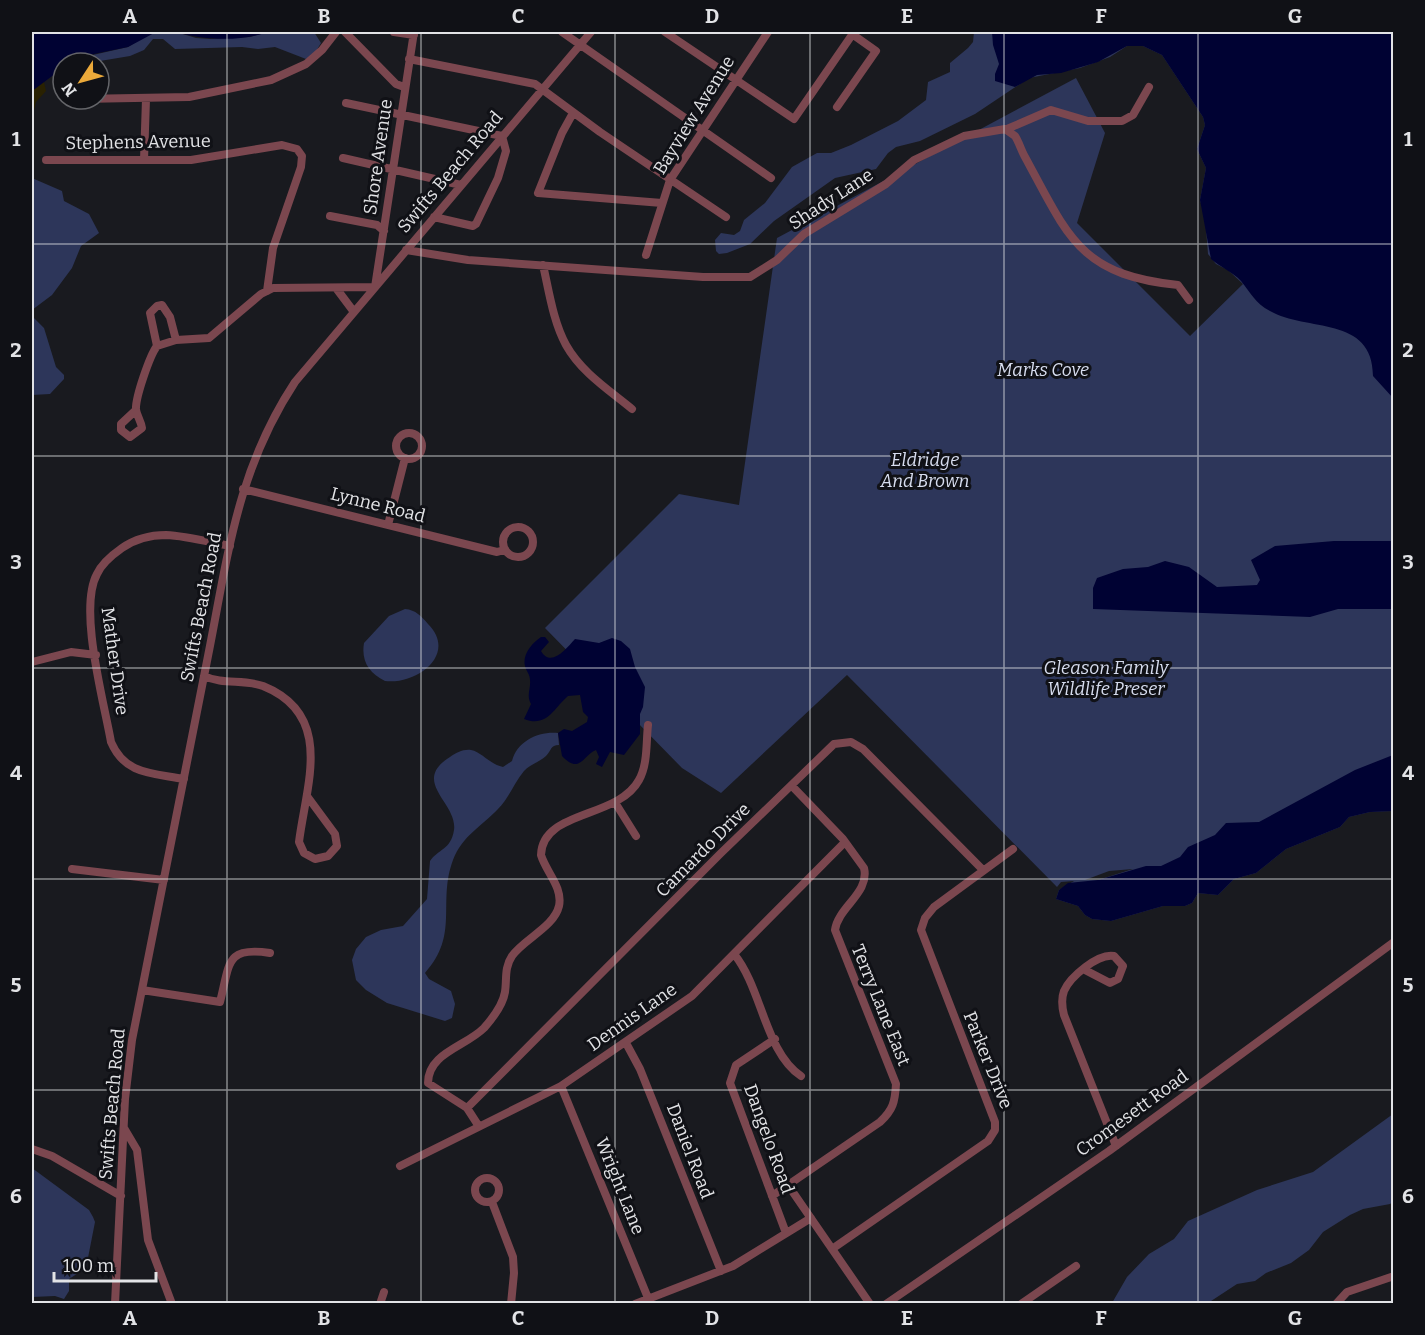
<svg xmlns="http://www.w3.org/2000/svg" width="1425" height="1335" font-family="Bitter,serif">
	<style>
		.green { fill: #2d365a; fill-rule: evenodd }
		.sand { fill: #292101 }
		.water { fill: #000233 }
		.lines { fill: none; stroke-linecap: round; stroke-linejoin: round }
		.minor { stroke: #7b474f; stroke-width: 8 }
		.grid { fill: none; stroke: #e2e3e6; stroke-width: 1.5; stroke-opacity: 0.55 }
		.labels { text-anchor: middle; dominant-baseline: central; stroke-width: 6; stroke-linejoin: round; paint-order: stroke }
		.street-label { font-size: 18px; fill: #e2e3e6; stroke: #101116 }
		.park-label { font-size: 18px; font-style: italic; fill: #d7ddef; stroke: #101116 }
		.neatline { fill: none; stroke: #e2e3e6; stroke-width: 2 }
		.grid-label { font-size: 20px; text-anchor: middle; font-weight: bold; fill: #e2e3e6 }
	</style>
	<rect width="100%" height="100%" fill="#191a1f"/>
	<!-- green -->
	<path class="green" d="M152,32H176L196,38L210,39L250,37L267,32H314L321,43L313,56L306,59L275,47L258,49L242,47L175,49L163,39H153L144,50L130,56L88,63L84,57L128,47Z
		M974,32H1225L1393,244V811L1370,812L1349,817L1340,827L1286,849L1256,873L1234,879L1218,895L1198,893L1192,903L1185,906H1163L1111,921L1092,919L1085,915L1078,906L1056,899L1059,890L1074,881L1061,882L1057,887L847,675L721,793L682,768L545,628L679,494L739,505L777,238L1076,78L1105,133L1077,223L1190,336L1243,284L1228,270L1216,264L1208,254L1205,216L1200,200L1206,168L1197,149L1205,125L1203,117L1162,55L1143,46H1127L1110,57L1080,68L1029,78L975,114L920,141L896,147L888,153L876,169L835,178L774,221L750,244L727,253L719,254L716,251L715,240L721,233L734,235L740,231L744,220L765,203L792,167L817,153H831L851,145L898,121L926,100L928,82L950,72V63L968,48L973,42ZM1133,869L1098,880H1085L1109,871Z
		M32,178L62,191L64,201L89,214L99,233L81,246L72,268L52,295L32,310Z
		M32,316L44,328L56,367L64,375V379L50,394L32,395Z
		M405,609C416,610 421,616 428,624C458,654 417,685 385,681C369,673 361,661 364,643L389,616Z
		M558,733L559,745C550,745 552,750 546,756C540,762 530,764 524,771C514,783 509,798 498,809C481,827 463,835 453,860C437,903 460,934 425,973L429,979L451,991L455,1004L452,1018L445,1021L387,1003L366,990L356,980L352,960L356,949L366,937L381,930L403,926L427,899L430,861C438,849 451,850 454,830C458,803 410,782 450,757C456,753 463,749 471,750C482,752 489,764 503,767L512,761C517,741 539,731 558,733Z
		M1393,1114L1394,1201L1390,1204L1363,1209L1350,1215L1323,1232L1309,1250L1291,1263L1266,1273L1255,1281L1237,1284L1208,1303H1112L1127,1277L1149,1254L1174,1239L1188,1221L1257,1190L1313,1172Z
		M32,1168L89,1210L93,1217L95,1222L86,1268L69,1279V1291L64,1299L55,1296L32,1297Z"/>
	<!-- sand -->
	<path class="sand" d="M44,82L46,91L36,102L32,118V91Z"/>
	<!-- water -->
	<path class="water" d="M32,32H156L128,47L89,55L74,63H63V68L32,91Z
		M176,32H267C242,42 201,40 176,32Z
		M992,32H1393V398L1373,376C1373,315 1306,332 1270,311C1255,303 1251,293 1241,281C1233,272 1220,267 1211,259L1200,200L1206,168L1197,149L1205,125L1203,117L1162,55L1143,46H1127L1098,62L1061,73L1037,75L1015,87L995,81V74L999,64L993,45Z
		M1334,541H1393V609H1338L1310,617L1093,609V588L1097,578L1123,569L1148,567L1165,561L1189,567L1217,587L1257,585L1260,580L1251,560L1275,546Z
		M541,637H545L549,642L541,651C551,668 566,649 575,639L599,643L612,638L621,641L630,649L635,667L645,687L643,707L640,714V734L624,755L610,752L602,767L596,764L599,757L596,750C583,755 580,775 562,756L558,733L564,729L572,731L587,722L588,717L583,712L580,695L568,696C554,708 547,728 524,719L531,704C526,695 531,689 530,680C530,674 526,671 525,666C522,655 532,643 541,637Z
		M1393,755V811L1370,812L1349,817L1340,827L1286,849L1256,873L1234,879L1218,895L1198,893L1192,903L1185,906H1163L1111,921L1092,919L1085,915L1078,906L1056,899L1059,890L1068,883L1098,880L1146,866H1161L1180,857L1188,847L1215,835L1226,823L1259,822L1355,770Z"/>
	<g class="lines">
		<!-- minor -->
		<path class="minor" d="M345,32L396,84L404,87
			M394,32L414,35
			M562,32L771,178
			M665,32L794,119L854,32
			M409,59L535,84L600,132L726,217
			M80,99L189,97L271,80L306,64L322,50L336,32
			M346,103L502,136L506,151L498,178L476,224L473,226L434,217
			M837,107L876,51L852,34
			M573,113L562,133L538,193L662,203
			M1007,129L1051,110L1088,121H1122L1133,115L1149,87
			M343,158L461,185
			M46,160H191L282,145L297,149L302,156L301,167L273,248L267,291
			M144,160L146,99
			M330,216L377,225L384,231
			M406,250L468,260L703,277H750L777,260L804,234L886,184L914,160L964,136L1005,129L1015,136C1019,142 1021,150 1025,157C1068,236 1079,275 1178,285L1189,300
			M646,255L670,180L768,32
			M543,265C549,291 553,321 566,345C581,372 609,390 632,409
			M336,288L354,312
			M157,346L176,340
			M136,410L121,424V430L130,437L142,428C141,421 137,416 136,410C135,398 150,355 157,346L150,313L157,306L162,305L170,317L176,340L209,338L261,294L273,288L375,287L414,32
			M396 446a13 13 0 1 1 26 0a13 13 0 1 1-26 0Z
			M243,489L497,552L504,550
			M388,525L405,458
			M503 542a15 15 0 1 1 30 0a15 15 0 1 1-30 0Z
			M32,662L71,652L96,655
			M204,676C223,685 243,679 263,686C335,715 306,785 299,842L304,853L315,859L328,856L337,846L335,834L307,796
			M184,779C153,773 125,775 111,742C104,702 78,609 97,574C102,563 112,555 122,548C135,539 150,535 166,535C187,536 209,542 230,546
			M792,786L843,839L864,868C870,893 838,907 835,930L896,1084C895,1102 893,1110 880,1122L788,1185L870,1304
			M616,804L636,836
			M72,869L164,880
			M734,954C762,988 765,1052 801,1076
			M1085,970L1110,983L1118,979L1123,966L1114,956C1098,953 1070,977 1064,991C1061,999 1062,1007 1064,1015L1116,1146
			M142,990L220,1002C230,964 225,946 270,953
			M775,1039L736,1065L730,1083L786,1233
			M626,1043L640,1069L721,1271
			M561,1086L648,1298
			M467,1108L428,1083C428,1053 465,1047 484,1028C492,1019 503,1004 505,992C507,979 504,968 512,956C524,939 554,927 559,906C563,887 546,872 541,855C542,810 618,819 639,780C648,764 646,742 648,725
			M478,1125L467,1108L721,853L834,744L851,742L863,749L983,870
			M124,1128L137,1150L148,1240L172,1304
			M32,1149L52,1156L121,1196
			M400,1166L561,1086L692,996L845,842
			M475 1190a12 12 0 1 1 24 0a12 12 0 1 1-24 0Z
			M772,1196L788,1185
			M492,1202L513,1257L514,1273L511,1304
			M832,1249L988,1141L995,1130V1122L921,930L925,918L934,907L1013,849
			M115,1304L125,1099L132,1040C158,912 182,784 208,656C228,555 237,470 295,382L591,32
			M380,1304L384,1292
			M635,1304L733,1266L811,1218
			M886,1304L1109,1151L1394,942
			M1021,1304L1076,1266
			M1336,1304L1347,1292L1394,1276"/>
	</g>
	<!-- grid -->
	<path class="grid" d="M227,32V1304M421,32V1304M615,32V1304M810,32V1304M1004,32V1304M1198,32V1304M32,244H1394M32,456H1394M32,668H1394M32,879H1394M32,1090H1394"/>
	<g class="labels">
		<!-- street labels -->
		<g class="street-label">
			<text transform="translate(694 115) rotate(-58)">Bayview Avenue</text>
			<text transform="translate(138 142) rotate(-1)">Stephens Avenue</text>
			<text transform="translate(378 157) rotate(-82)">Shore Avenue</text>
			<text transform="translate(450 172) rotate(-50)">Swifts Beach Road</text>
			<text transform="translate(831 199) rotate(-33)">Shady Lane</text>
			<text transform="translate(378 505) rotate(14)">Lynne Road</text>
			<text transform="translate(201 607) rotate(-79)">Swifts Beach Road</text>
			<text transform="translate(115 661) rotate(82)">Mather Drive</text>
			<text transform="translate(703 850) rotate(-45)">Camardo Drive</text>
			<text transform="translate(881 1005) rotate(68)">Terry Lane East</text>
			<text transform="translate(632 1017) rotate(-35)">Dennis Lane</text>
			<text transform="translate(988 1060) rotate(68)">Parker Drive</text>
			<text transform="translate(112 1104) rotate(-85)">Swifts Beach Road</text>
			<text transform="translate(1132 1113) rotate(-36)">Cromesett Road</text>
			<text transform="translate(769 1139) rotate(70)">Dangelo Road</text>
			<text transform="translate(690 1151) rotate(69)">Daniel Road</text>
			<text transform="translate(620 1186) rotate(68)">Wright Lane</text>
		</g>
		<!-- park labels -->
		<g class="park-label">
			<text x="1043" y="370">Marks Cove</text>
			<text x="925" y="460">Eldridge<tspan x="925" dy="21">And Brown</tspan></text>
			<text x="1106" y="668">Gleason Family<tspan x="1106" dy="21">Wildlife Preser</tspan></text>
		</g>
	</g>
	<!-- border -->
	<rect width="1425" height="1335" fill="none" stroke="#101116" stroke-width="66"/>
	<!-- north arrow -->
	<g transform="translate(81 81) rotate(234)"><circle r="28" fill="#101116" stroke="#646569" stroke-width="1.5"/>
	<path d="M0-4.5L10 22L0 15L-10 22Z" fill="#eba93a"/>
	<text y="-9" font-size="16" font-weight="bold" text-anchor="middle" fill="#e2e3e6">N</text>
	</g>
	<!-- scale -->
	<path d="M54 1272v9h102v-9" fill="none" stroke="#e2e3e6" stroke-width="3"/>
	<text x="63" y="1272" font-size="18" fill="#e2e3e6" stroke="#101116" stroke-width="4.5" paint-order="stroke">100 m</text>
	<rect x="33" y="33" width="1359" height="1269" class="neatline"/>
	<g class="grid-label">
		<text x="130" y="23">A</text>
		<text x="324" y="23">B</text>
		<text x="518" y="23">C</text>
		<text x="712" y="23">D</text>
		<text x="907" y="23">E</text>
		<text x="1101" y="23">F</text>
		<text x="1295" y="23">G</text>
		<text x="16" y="146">1</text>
		<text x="1408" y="146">1</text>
		<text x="16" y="357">2</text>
		<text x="1408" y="357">2</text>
		<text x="16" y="569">3</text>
		<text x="1408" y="569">3</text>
		<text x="16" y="780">4</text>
		<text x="1408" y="780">4</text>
		<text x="16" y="992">5</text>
		<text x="1408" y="992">5</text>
		<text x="16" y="1203">6</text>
		<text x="1408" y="1203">6</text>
		<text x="130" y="1325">A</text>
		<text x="324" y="1325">B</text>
		<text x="518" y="1325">C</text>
		<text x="712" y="1325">D</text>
		<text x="907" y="1325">E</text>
		<text x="1101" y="1325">F</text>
		<text x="1295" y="1325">G</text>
	</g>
</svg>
